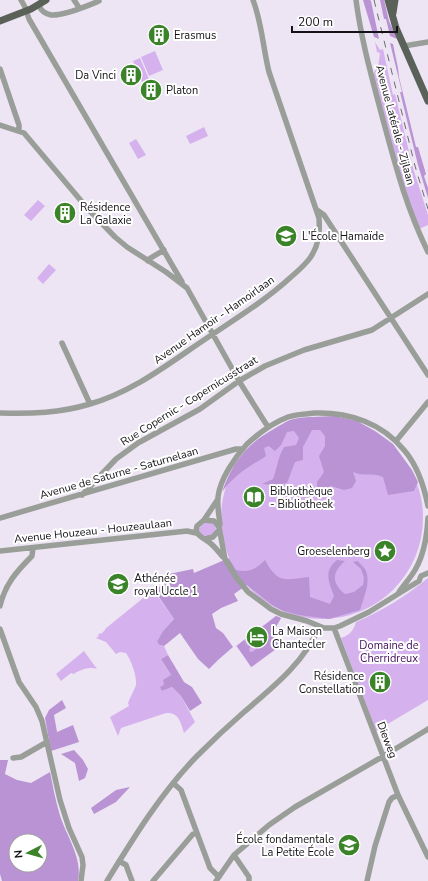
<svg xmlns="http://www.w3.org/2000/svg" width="428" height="881" font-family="'Nunito Sans',sans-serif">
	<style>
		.green { fill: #d5b2ee }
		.forest { fill: #b993d4; fill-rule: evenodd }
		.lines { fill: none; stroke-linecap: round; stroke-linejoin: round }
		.minor { stroke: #9a9e99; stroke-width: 5.5 }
		.major { stroke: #5a6158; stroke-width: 7 }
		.rail { stroke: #706b74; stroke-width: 1; stroke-dasharray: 7 7; stroke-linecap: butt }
		.labels { text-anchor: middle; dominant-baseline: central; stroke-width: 4; stroke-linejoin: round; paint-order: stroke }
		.poi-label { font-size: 11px; fill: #151217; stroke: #fff; text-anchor: start }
		.street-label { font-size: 11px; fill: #151217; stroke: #fff }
		.park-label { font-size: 11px; fill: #43105e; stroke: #fff }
	</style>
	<rect width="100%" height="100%" fill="#ede5f3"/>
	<!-- green -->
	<path class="green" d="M375,42L380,50L383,49L393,95L395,94L413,168L428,215V225L419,229L401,180L374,77V72L378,67L380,53L377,52Z
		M155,51L163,70L149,76L141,57Z
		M140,58L149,79L142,82L133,61Z
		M204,127L208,136L190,144L186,136Z
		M136,139L146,155L138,159L129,143Z
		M38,200L45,206L31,221L24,215Z
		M49,264L56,270L43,284L37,278Z
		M221 518a101 101 0 1 1 202 0a101 101 0 1 1-202 0Z
		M206,522L212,523L216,528L215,533L208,537L199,533L198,529Z
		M428,578V700L376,731L341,638C350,635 353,631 356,622C382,611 406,596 428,578Z
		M153,590L174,619L163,631L160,645L164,646L168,655L161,659L171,675L164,686L161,687L162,691L172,687L181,696L195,722L184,733C181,723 179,712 166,713L121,728L118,736L110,717L129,706L128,703C130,697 134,691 136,685C137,676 131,660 126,653L120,652L116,654L106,642L96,638L99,636L98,635L100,633L101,634L105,630V629Z
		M276,616L281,618L272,634L280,646L252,667L236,646Z
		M84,651L97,669C88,666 81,670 73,674L71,673L61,681L56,674Z"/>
	<!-- forest -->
	<path class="forest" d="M363,0H370L371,1L379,39L374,37Z
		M380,0H384L389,21L397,39L390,36L386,19H384Z
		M390,43L393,44L398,68L399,77L416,147H418L426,174L424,176L428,188V198L418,165L400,92H402Z
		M334,416L357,421L375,431L393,444L412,470L418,482L414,491L388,495L383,477C372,472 364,477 353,472L356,481L352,488L344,490L331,486L324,490L317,489V482L324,472L319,456L325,446V436L320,430H312L303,447V460L295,462L287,483L278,485L262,484L273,479C277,468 278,457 284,447L296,445L299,438L294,431L287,432L281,445L275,451L269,446L264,448L266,456C261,460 256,462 250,466C239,473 229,482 222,492C232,463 246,444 274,429C279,426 285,422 290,420C303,416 320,417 334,416Z
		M229,558L236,570C249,573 256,569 265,560C278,584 285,580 309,577L310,597L330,604L334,596C329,582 323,571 337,560L345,561C332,572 331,583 345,594L354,592L363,585L364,578L361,569L353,562L358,561C360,564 365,568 366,571C371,583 363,599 360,610L329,619L299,615L283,611L272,605L247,585L234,594L238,601L221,608L212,614L216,628L223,633L233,647L218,660L209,669L198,659L180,633L164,646L160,645L157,642L163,631L174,619L154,590L167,582L164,575L193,569L194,573Z
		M276,616L281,618L272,634L280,646L251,667L237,646L244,640L247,645L250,646L249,651L251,652C255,651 256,648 259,646C262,645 264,645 266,643L264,637L267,632L261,628Z
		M168,655L184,682L192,687L202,703L190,711L181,696L172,687L162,691L160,687L164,685L163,680L171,675L161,659Z
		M62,700L66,708L54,715L57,732L73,725L79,742L51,751L45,718L49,710Z
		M74,750L83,760L88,769L85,778L79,781L75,763L61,754Z
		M0,760H8L5,774L17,780L31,783L50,772C53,786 55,799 59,812C65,835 83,856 78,881H2L0,874ZM16,841H40V865H16Z
		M130,787L116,802L94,814L91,808L116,790Z"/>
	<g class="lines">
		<!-- minor -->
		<path class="minor" d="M21,0L25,7L29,19L182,282
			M74,0L78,6
			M356,0C361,39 372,78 382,116C395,164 406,207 428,252
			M39,6C41,10 45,14 51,15C64,16 87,6 99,1
			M404,46L428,42
			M0,69L19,125V131
			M0,125L24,133L88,209L115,237L127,247L166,272L187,288L239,381L268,427
			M317,210L324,215L428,375
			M148,261L149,259L164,250
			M62,343L90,404
			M0,413C31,414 60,413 90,404C136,391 173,360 213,334C240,316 267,299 291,277C298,271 305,265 310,258C319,245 320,233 319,218L269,72C263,48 262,23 253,0
			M396,441L428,402
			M82,495L116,459L138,443L200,409L239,381L265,366L304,350L372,330L428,294
			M218,499L204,520L197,526L196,531C198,536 202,537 206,540C213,544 218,551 223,557
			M0,518L236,449H243
			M204,520L214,521L219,527L225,559L236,577L248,592L271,609L281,614L307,621L324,628H334L340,626L369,612L419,581L421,576
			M219,527L220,524C219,516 217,506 218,497C220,479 235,457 247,444C259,433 272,423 288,417C296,414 306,414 315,413C349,412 382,423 404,450C418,466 424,486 428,506
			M205,539L213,537L219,530
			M0,551L187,531L196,533
			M421,576L428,573
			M399,592C404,585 411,577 415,570C424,555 427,536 428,518
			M0,606C5,584 17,571 32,556L33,548
			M334,628L398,795L428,857
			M0,629L19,682L36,707L42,721L60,800L69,828L82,857L83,865L81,881
			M13,758L21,757L47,742
			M173,783L181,790L210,868L219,877
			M234,855L249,877V881
			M119,861L126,865L132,881
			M107,881C134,837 161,793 197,756C212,741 228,726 244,712C272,688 305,662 319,627
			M153,881L193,834L196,833
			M216,881L234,855L269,825L295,807L382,757L428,729
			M367,881L375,846L389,802L392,798L398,795"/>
		<!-- major -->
		<path class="major" d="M388,0L396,28L428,101
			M393,13L395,0
			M0,21L31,9L46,0"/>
		<!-- rail -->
		<path class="rail" d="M374,0L415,166L428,209"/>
	</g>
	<!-- icons -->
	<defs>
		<g id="building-disc" transform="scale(1.15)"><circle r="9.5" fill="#3b8329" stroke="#fff"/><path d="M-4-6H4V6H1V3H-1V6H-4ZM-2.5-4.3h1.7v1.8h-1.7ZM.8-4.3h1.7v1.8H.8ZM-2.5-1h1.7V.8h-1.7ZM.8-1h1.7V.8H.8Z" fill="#fff"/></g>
		<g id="school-disc" transform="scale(1.15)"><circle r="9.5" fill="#3b8329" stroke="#fff"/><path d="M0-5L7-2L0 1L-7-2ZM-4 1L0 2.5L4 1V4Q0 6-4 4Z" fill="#fff"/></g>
		<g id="library-disc" transform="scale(1.15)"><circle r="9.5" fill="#3b8329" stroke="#fff"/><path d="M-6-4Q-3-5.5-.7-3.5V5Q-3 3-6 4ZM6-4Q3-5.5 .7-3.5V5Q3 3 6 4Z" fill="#fff"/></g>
		<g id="sight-disc" transform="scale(1.15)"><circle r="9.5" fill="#3b8329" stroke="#fff"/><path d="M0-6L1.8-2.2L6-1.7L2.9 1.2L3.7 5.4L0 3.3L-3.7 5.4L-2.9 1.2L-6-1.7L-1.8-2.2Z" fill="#fff"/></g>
		<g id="hotel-disc" transform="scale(1.15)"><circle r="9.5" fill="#3b8329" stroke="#fff"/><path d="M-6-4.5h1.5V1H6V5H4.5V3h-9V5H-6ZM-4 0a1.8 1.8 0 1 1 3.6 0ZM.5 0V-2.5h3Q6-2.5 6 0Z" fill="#fff"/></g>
	</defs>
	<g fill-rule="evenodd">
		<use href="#building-disc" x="159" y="35"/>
		<use href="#building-disc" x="131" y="75"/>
		<use href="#building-disc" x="151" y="90"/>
		<use href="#building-disc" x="65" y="213"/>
		<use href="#school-disc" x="286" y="236"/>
		<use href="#library-disc" x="254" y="497"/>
		<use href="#sight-disc" x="385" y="551"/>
		<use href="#school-disc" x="118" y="584"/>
		<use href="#hotel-disc" x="257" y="637"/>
		<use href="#building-disc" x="380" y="682"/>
		<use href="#school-disc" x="349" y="845"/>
	</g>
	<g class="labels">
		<!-- poi labels -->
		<g class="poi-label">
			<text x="174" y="35">Erasmus</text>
			<text x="116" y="75" text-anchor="end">Da Vinci</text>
			<text x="166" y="90">Platon</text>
			<text x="80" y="207">Résidence<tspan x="80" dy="13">La Galaxie</tspan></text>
			<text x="302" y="236">L'École Hamaïde</text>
			<text x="270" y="491">Bibliothèque<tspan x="270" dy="13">- Bibliotheek</tspan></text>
			<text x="370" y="551" text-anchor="end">Groeselenberg</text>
			<text x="134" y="578">Athénée<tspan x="134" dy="13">royal Uccle 1</tspan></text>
			<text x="272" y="631">La Maison<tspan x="272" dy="13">Chantecler</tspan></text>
			<text x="364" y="676" text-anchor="end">Résidence<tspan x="364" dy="13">Constellation</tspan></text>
			<text x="334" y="839" text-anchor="end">École fondamentale<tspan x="334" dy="13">La Petite École</tspan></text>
		</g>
		<!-- street labels -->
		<g class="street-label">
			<text transform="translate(395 125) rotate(75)">Avenue Latérale - Zijlaan</text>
			<text transform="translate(214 320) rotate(-35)">Avenue Hamoir - Hamoirlaan</text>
			<text transform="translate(189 401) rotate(-32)">Rue Copernic - Copernicusstraat</text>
			<text transform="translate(119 473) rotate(-16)">Avenue de Saturne - Saturnelaan</text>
			<text transform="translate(93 531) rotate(-6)">Avenue Houzeau - Houzeaulaan</text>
			<text transform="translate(387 740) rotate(69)">Dieweg</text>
		</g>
		<!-- park labels -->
		<g class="park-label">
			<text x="389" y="645">Domaine de<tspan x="389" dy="13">Cherridreux</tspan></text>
		</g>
	</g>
	<!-- north arrow -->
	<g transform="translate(28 853) rotate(264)"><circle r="19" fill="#ffffff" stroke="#a1a0a2"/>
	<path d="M0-3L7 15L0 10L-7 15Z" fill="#3b8329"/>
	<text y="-6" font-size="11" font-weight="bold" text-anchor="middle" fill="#151217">N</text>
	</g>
	<!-- scale -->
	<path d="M292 26v6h105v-6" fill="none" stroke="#151217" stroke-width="2"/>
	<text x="298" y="26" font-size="12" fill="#151217" stroke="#ffffff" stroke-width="3" paint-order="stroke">200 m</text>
</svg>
